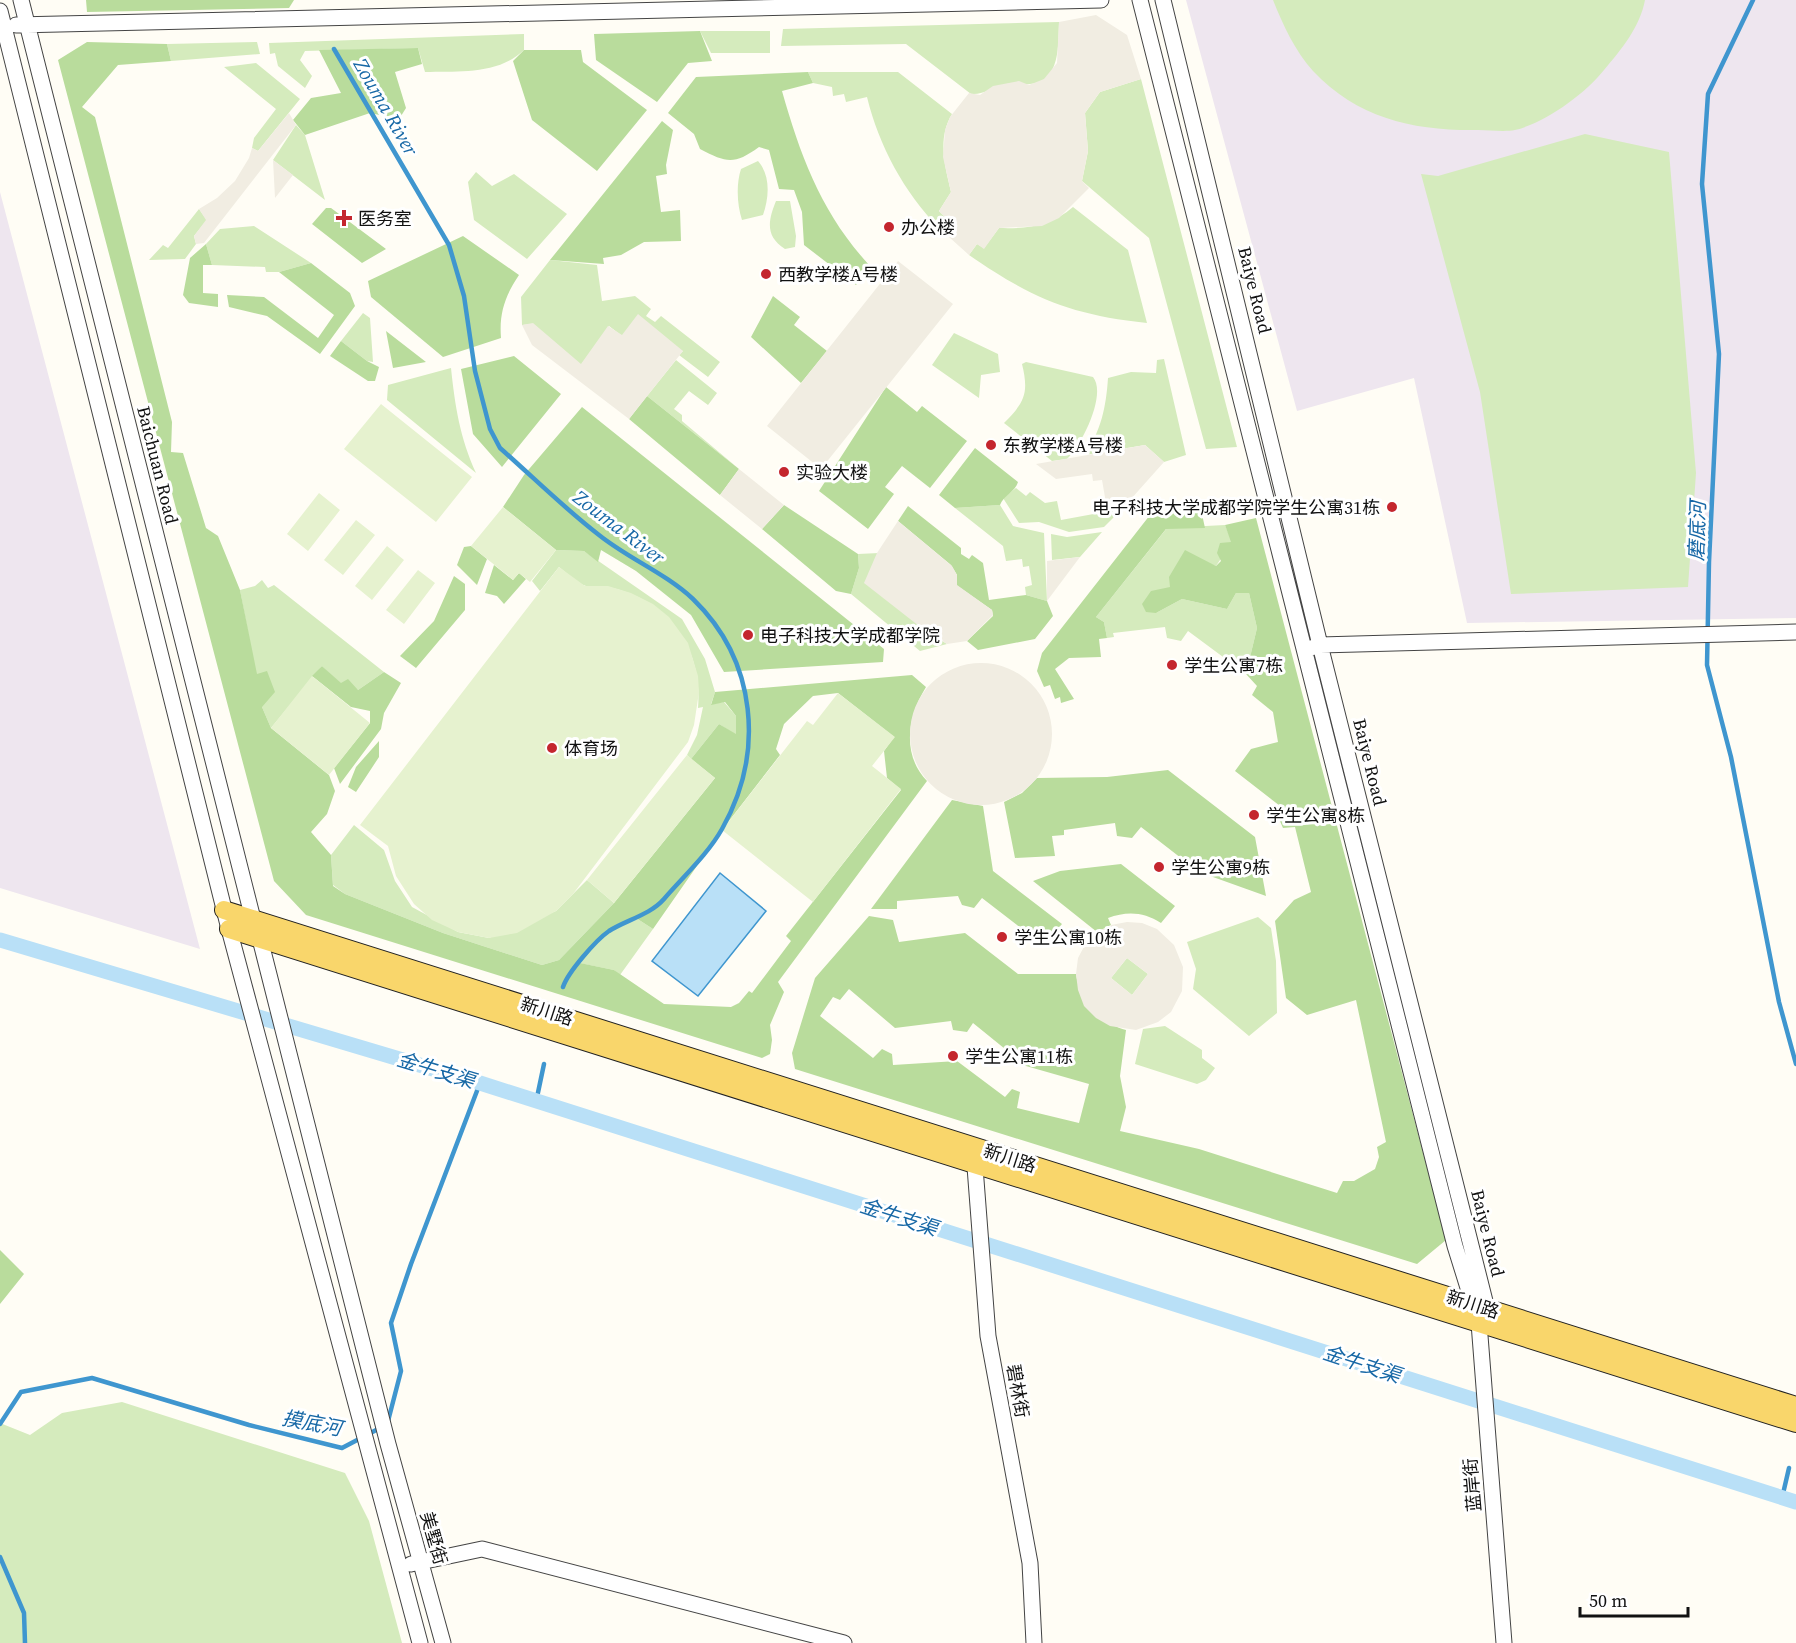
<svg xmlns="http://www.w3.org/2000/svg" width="1796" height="1643" font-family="'Source Serif 4','Noto Sans SC',serif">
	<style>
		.industrial { fill: #eee6ef }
		.green { fill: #d5ebbd }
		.forest { fill: #b9dc9c; fill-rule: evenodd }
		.pitch { fill: #e6f2cf }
		.plaza { fill: #f1ede2; fill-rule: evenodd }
		.water { fill: #b9e0f7; stroke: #3f96cf; stroke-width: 1.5 }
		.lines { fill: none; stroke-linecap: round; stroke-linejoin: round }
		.stream { stroke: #3f96cf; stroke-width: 4.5 }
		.canal { stroke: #b9e0f7; stroke-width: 15 }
		.minor-casing { stroke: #444; stroke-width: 17 }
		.major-casing { stroke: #222; stroke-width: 20 }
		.minor { stroke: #fff; stroke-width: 15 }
		.major { stroke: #f9d66b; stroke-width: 18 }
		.poi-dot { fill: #c4262e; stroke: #fff; stroke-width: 2 }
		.labels { text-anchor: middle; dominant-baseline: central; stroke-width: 6; stroke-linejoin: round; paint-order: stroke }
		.poi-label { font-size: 18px; fill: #111; stroke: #fff; text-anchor: start }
		.street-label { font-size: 18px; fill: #111; stroke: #fff }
		.water-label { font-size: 20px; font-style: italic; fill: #1768a6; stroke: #fff }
	</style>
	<rect width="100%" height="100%" fill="#fffdf5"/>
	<!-- industrial -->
	<path class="industrial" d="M1186,0H1796V618L1467,623L1414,378L1297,411Z
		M0,192L200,949L0,888Z"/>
	<!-- green -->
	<path class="green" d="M1273,0H1645C1640,27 1621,50 1604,70C1585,94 1545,123 1515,130C1504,132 1490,130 1478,130C1415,131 1358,119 1313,71C1295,51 1283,25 1273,0Z
		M1059,22C1058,44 1061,82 1030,84C1022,85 1016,82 1007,84C994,86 984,95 971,94L906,44L781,46L783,29Z
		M700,31H770V53H711Z
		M524,34V50C498,75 458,71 425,72L418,48L305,51L300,60L312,76L305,88L278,66L275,53L270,54L269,43Z
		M257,42L260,54L171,61L167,44Z
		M256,63L300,99L258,151L252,148L254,138L276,109L224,67Z
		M808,72H898L952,114C937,139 945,166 951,192L939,211L947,219L939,228C904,192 879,146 867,97L846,102L844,94L833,96L832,87L813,83Z
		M1141,79L1237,447L1206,449L1149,238L1082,181L1088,151L1085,113L1100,92Z
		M296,125L305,135L325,200L273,160Z
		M1585,134L1669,152L1696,473L1688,587L1511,594L1480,392L1421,174L1438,176Z
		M758,161C771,176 769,198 763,215L742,220C737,205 736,184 741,169Z
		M476,172L492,186L514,174L567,214L527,259L474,220L468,182Z
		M776,201H790L796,236L795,247L785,249C765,236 768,221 776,201Z
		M1073,207L1128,250L1147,323C1071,315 1031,298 969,255L977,244L984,248L999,228C1027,229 1051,226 1073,207Z
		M199,209L207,220L194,236L196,244L185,259L149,260L163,245L168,248Z
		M254,226L311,263L279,272H266L265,267L212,265L206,244L220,229Z
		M550,260L597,265L602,301L635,296L651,309L646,316L655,322L661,316L720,362L708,377L679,355L683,351L622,336L609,326L581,365L533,324L522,325L521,297Z
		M363,313L370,318L373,362L367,361L341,341Z
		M954,333L998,354L1000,372L981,375L979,398L932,365Z
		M1164,359L1186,455L1164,462L1145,445L1085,455C1101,430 1106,408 1108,378L1131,372L1156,373L1157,360Z
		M676,360L717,393L708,405L689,391L674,409L682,415V421L739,469L647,396Z
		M1026,362L1093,377C1107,394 1082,445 1067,459L1052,461L1004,423C1025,402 1029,393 1022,364Z
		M451,368C455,406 460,438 476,473L387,400L388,385Z
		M1016,488L1026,496L1030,492L1045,503L1057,501L1061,520L1099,513L1098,505L1106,503L1122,509L1104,527L1069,532L1039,522L1019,523L1003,498Z
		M1000,505L1013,526L1044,533L1047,601L1026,595L1025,587L1032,585L1029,566L1023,567L1022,559L1006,561L1003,546L955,508Z
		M1225,525L1232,542L1216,566L1210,564L1171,587L1156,613L1182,599L1227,609L1236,593H1249L1257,628L1246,674L1188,631L1181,641L1167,638L1165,627L1113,633L1114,637L1107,638L1104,622L1096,617L1167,528Z
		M1102,532L1080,557L1052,560L1051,534L1067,537Z
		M556,550L584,551L682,619L705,659L715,692L711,704L724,702L736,716V735L719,724L691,759L687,755L697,735L703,707L698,708C703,647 668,600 609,587C601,585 593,588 586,586C577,584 567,573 559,567L540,591L532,581Z
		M879,553L919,626L947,644L920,651L851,594L859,568L858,554Z
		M262,580L268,588L274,585L384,672L358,690L341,684L322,666L271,728L262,707L240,590L255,586Z
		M354,825L384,850L395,881L412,907L458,932L489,938L556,911L587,880L614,903L559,960L542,965L443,933L345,894L333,885L331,855Z
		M1258,917L1271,928L1276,961L1277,1013L1249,1036L1193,989L1196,969L1187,942Z
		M636,918L653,929L620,975L614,970L579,963L608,932Z
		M1127,958L1148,974L1132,995L1111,978Z
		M1165,1026L1202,1050V1058L1215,1068L1206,1080L1197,1084L1135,1064L1143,1029Z
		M122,1402L345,1473L369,1521L402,1643H0V1423L30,1435L62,1413Z"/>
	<!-- forest -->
	<path class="forest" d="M86,0H294L289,8L87,12Z
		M700,31L712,61L688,63L657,102L596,60L594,34Z
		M87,42L167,44L171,61L118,65L82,107L95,117L172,422L171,452L183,453L206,528L218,536L240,590L257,674L267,671L275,692L262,707L271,728L329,775L335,791L327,814L311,832L331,855L333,886L345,894L443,933L542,965L559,960L614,903L715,778L691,759L719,724L736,734V716L725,702L711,705L715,692L912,675L926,687C908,716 901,754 927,781L778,982L784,992L770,1025L772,1040L770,1054L762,1058L306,915L274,881L58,60ZM838,693L894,737L884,751L887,778L901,790L786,936L791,941L752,993L749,991L739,1003L731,1007L664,1004L614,970L580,963L608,932L636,918L653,929L722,830L780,755L776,749L784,724L813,696Z
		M418,48L422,64L395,72L406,108L401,116L389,117L370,113L305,135L293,120L311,98L341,93L319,50Z
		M524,50H581L583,62L647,110L597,171L532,120L513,61Z
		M808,72L813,83L782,91C801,158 822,214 870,266L856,285L804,245L802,212L794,190L779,189L769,150L759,147C734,165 727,163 700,149L694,134L668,113L696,77Z
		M662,121L673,130L666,165L667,174L656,176L661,212L680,210L681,241L644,242L621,255L603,258L604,264L550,260Z
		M326,208H331L386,249L362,263L312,224Z
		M463,236L519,275C505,296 499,313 501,338L443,357L371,297L368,281Z
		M206,244L212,265H203V293L218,294V307L189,303L183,295L190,258Z
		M311,263L350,293L355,306L320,354L267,316L229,307L227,295L264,297L318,338L334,315L279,272Z
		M773,296L800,317L794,325L827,351L801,383L751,337Z
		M386,331L426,362L393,368Z
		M341,341L367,361L379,367L375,381H368L330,356Z
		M514,356L561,394L502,467L473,434L461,369Z
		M886,387L917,412L922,406L967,441L930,488L902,466L885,487L894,494L868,529L819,491Z
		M647,396L739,469L720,495L629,419Z
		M582,407L884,649L883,662L724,672L691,615L636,571L601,550L598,562L584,551L556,550L503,507L524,475Z
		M975,448L1018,482C1015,492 1004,495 1000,505L955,508L939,495Z
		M784,505L858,554L859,568L851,594L836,591L762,529Z
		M1200,505L1205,528L1166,529L1096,617L1104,622L1107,638L1099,639L1101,657L1069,658L1055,669L1074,699L1061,703L1060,697L1055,699L1050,685L1044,687L1037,671L1042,653L1150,515Z
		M908,506L961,548V554L969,559L972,555L983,563L989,600L1026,595L1047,601L1053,616L1035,639L978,650L967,641L993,616L992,610L956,585L957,575L951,565L898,521Z
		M1256,518L1446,1240L1417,1264L795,1069L792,1053L815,978L869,916L893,920L899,942L965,933L1018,974H1076C1079,999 1101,1024 1126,1030L1120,1076L1126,1107L1120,1131L1199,1149L1337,1193L1343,1181H1354L1375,1169L1379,1157L1377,1147L1386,1142L1356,1000L1307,1015L1286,998L1275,921L1294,900L1311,892L1295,827L1283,828L1279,819L1284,809L1235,771L1251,749L1278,742L1273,712L1252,695L1257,686L1246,674L1257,628L1249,593H1236L1227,609L1182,599L1156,613L1146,612L1142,604L1151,591L1170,587L1169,577L1185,550L1216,566L1221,561L1217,553L1220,543L1231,542L1225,525ZM849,989L895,1028L951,1021L953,1030L967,1032L973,1023L1026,1066L1089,1084L1079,1123L1017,1108L1020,1092L1012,1089L1005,1097L957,1061L893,1065L892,1054L882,1049L873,1058L820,1016L833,997L840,1000Z
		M471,546L487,559L477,585L457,565L464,547Z
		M494,565L513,580L519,573L526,579L504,604L497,596L485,593Z
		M454,576L465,584V610L416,668L400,656L434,621Z
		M322,666L341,683L348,679L358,690L384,672L401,683L384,713L381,729L340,784L334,768L370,723V711L351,707L312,676Z
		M379,741V757L356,792L348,787L356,767Z
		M1168,770L1255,837L1266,896L1199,872L1141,827L1132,838L1117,836L1115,823L1064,830V835L1052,836L1055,856L1015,858L1004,802L1022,793L1037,778L1107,777Z
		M952,800L983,806L993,871L1062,924L1043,945L982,898L974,908L962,905L958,896L897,901V909H871Z
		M1121,864L1175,906L1161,923C1144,912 1127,911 1108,918L1111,925L1097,932L1033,881L1060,871Z
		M0,1250L24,1274L0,1304Z"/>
	<!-- pitch -->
	<path class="pitch" d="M381,404L472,477L436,522L344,449Z
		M319,493L340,510L308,551L287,534Z
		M503,507L556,550L530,582L519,573L513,580L471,546Z
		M356,520L375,535L343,575L324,560Z
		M387,546L404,560L372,600L355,586Z
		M559,567L585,586H608L631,593L653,604L669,617L688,643L698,676L699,692L694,725L688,742L573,894L556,911L517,933L489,938L458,932L432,920L414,904L396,876L388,846L360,825Z
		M418,570L435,583L404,624L386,610Z
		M312,676L370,723L329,775L271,728Z
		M838,693L895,737L872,766L901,789L813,902L722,830L807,721L813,725Z
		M687,755L715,778L614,903L587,880Z"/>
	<!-- plaza -->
	<path class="plaza" d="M1096,15L1127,35L1141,79L1100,92L1085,113L1088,151L1082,181L1089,188L1059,218L1042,226L999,228L984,249L977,244L969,255L939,228L947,219L939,211L951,192L943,157L945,130L950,117L969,93L980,95L993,86L1019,81L1029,85L1044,79L1057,63L1059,22Z
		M289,113L296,125L204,243L196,244L194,236L206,220L199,209L217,198L235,181L249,158L252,148L258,151Z
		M273,160L293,175L275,198Z
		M898,261L953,304L821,469L767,426Z
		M638,314L683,351L629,419L532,345L522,325L533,323L581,364L608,326L622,335Z
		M1145,445L1164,462L1122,509L1106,503L1102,480L1093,481L1092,474L1056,479L1036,464Z
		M739,469L784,505L762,529L720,495Z
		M898,521L952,566L957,575V585L992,610L993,615L967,641L947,644L919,626L864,583L877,553Z
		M1080,557L1047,601V561Z
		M910 734a71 71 0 1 1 142 0a71 71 0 1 1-142 0Z
		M1127,922L1142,923L1157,929L1174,945L1183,967L1182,991L1171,1012L1158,1022L1136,1030L1110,1026L1096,1018L1084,1006L1078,990L1076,974L1078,958L1086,943L1097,932L1111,925ZM1127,958L1148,974L1132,995L1111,978Z"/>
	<!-- water -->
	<path class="water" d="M720,873L766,911L698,996L652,961Z"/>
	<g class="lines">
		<!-- stream -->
		<path class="stream" d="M1753,0L1708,94L1702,184L1719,354L1709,562L1707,665L1731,757L1779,1002L1796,1064
			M334,49L449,245L464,296L475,371L490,429L500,448C533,477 564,508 599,535C629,559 665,573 693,599C757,661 765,753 722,829C708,854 683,877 664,899C650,915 626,920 609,931C596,940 568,972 563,987
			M536,1102L544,1064
			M0,1424L21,1392L92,1378L249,1425L342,1448L380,1428
			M387,1425L401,1371L391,1323L411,1264L480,1083
			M1782,1498L1789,1468
			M0,1557L24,1613L25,1643"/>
		<!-- canal -->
		<path class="canal" d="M0,940L480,1083L1796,1502"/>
		<!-- minor casing -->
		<g class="minor-casing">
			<path id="minor" d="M21,0L253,919L260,939L388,1444L443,1643
				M1140,0L1455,1246L1479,1323L1504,1643
				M1163,0L1320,645L1487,1309L1484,1315
				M0,11L229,929L420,1643
				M16,25L1101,0
				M1311,648L1320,645L1796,632
				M974,1154L988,1336L1030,1563L1034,1643
				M411,1564L482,1549L844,1643"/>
		</g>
		<!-- major casing -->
		<g class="major-casing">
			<path id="major" d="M224,910L1796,1406
				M229,929L1796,1423"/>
		</g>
		<!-- minor -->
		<use href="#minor" class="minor"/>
		<!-- major -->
		<use href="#major" class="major"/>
	</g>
	<!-- markers -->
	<g class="poi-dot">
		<path d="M341 209h6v6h6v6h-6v6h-6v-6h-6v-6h6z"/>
		<circle cx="889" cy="227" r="6"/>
		<circle cx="766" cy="274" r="6"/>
		<circle cx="991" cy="445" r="6"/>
		<circle cx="784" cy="472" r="6"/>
		<circle cx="1392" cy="507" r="6"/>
		<circle cx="748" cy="635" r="6"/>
		<circle cx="1172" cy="665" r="6"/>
		<circle cx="552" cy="748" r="6"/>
		<circle cx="1254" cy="815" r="6"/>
		<circle cx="1159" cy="867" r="6"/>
		<circle cx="1002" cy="937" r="6"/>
		<circle cx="953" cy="1056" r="6"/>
	</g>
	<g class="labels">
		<!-- poi labels -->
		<g class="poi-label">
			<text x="358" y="218">医务室</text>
			<text x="901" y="227">办公楼</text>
			<text x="778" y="274">西教学楼A号楼</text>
			<text x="1003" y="445">东教学楼A号楼</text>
			<text x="796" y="472">实验大楼</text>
			<text x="1380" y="507" text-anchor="end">电子科技大学成都学院学生公寓31栋</text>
			<text x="760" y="635">电子科技大学成都学院</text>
			<text x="1184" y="665">学生公寓7栋</text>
			<text x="564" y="748">体育场</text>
			<text x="1266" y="815">学生公寓8栋</text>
			<text x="1171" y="867">学生公寓9栋</text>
			<text x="1014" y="937">学生公寓10栋</text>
			<text x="965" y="1056">学生公寓11栋</text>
		</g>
		<!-- street labels -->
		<g class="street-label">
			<text transform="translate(1255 290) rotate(76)">Baiye Road</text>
			<text transform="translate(158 465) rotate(76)">Baichuan Road</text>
			<text transform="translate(1370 762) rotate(76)">Baiye Road</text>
			<text transform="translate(547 1011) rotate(18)">新川路</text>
			<text transform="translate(1010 1158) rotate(18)">新川路</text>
			<text transform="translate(1488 1233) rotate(76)">Baiye Road</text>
			<text transform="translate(1473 1304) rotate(18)">新川路</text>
			<text transform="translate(1018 1391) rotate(80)">碧林街</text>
			<text transform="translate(1472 1485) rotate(-95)">蓝岸街</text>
			<text transform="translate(434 1538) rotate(74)">美墅街</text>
		</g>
		<!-- water labels -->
		<g class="water-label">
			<text transform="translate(386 107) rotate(60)">Zouma River</text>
			<text transform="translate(619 527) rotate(37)">Zouma River</text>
			<text transform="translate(1697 531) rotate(-88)">磨底河</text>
			<text transform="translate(436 1070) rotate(17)">金牛支渠</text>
			<text transform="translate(899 1217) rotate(18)">金牛支渠</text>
			<text transform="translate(1362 1364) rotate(18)">金牛支渠</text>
			<text transform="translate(312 1423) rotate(11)">摸底河</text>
		</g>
	</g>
	<!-- scale -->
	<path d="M1580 1607v9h108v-9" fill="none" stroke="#111111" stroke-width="3"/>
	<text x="1589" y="1607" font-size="18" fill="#111111" stroke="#ffffff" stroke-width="4.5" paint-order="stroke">50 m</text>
</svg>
